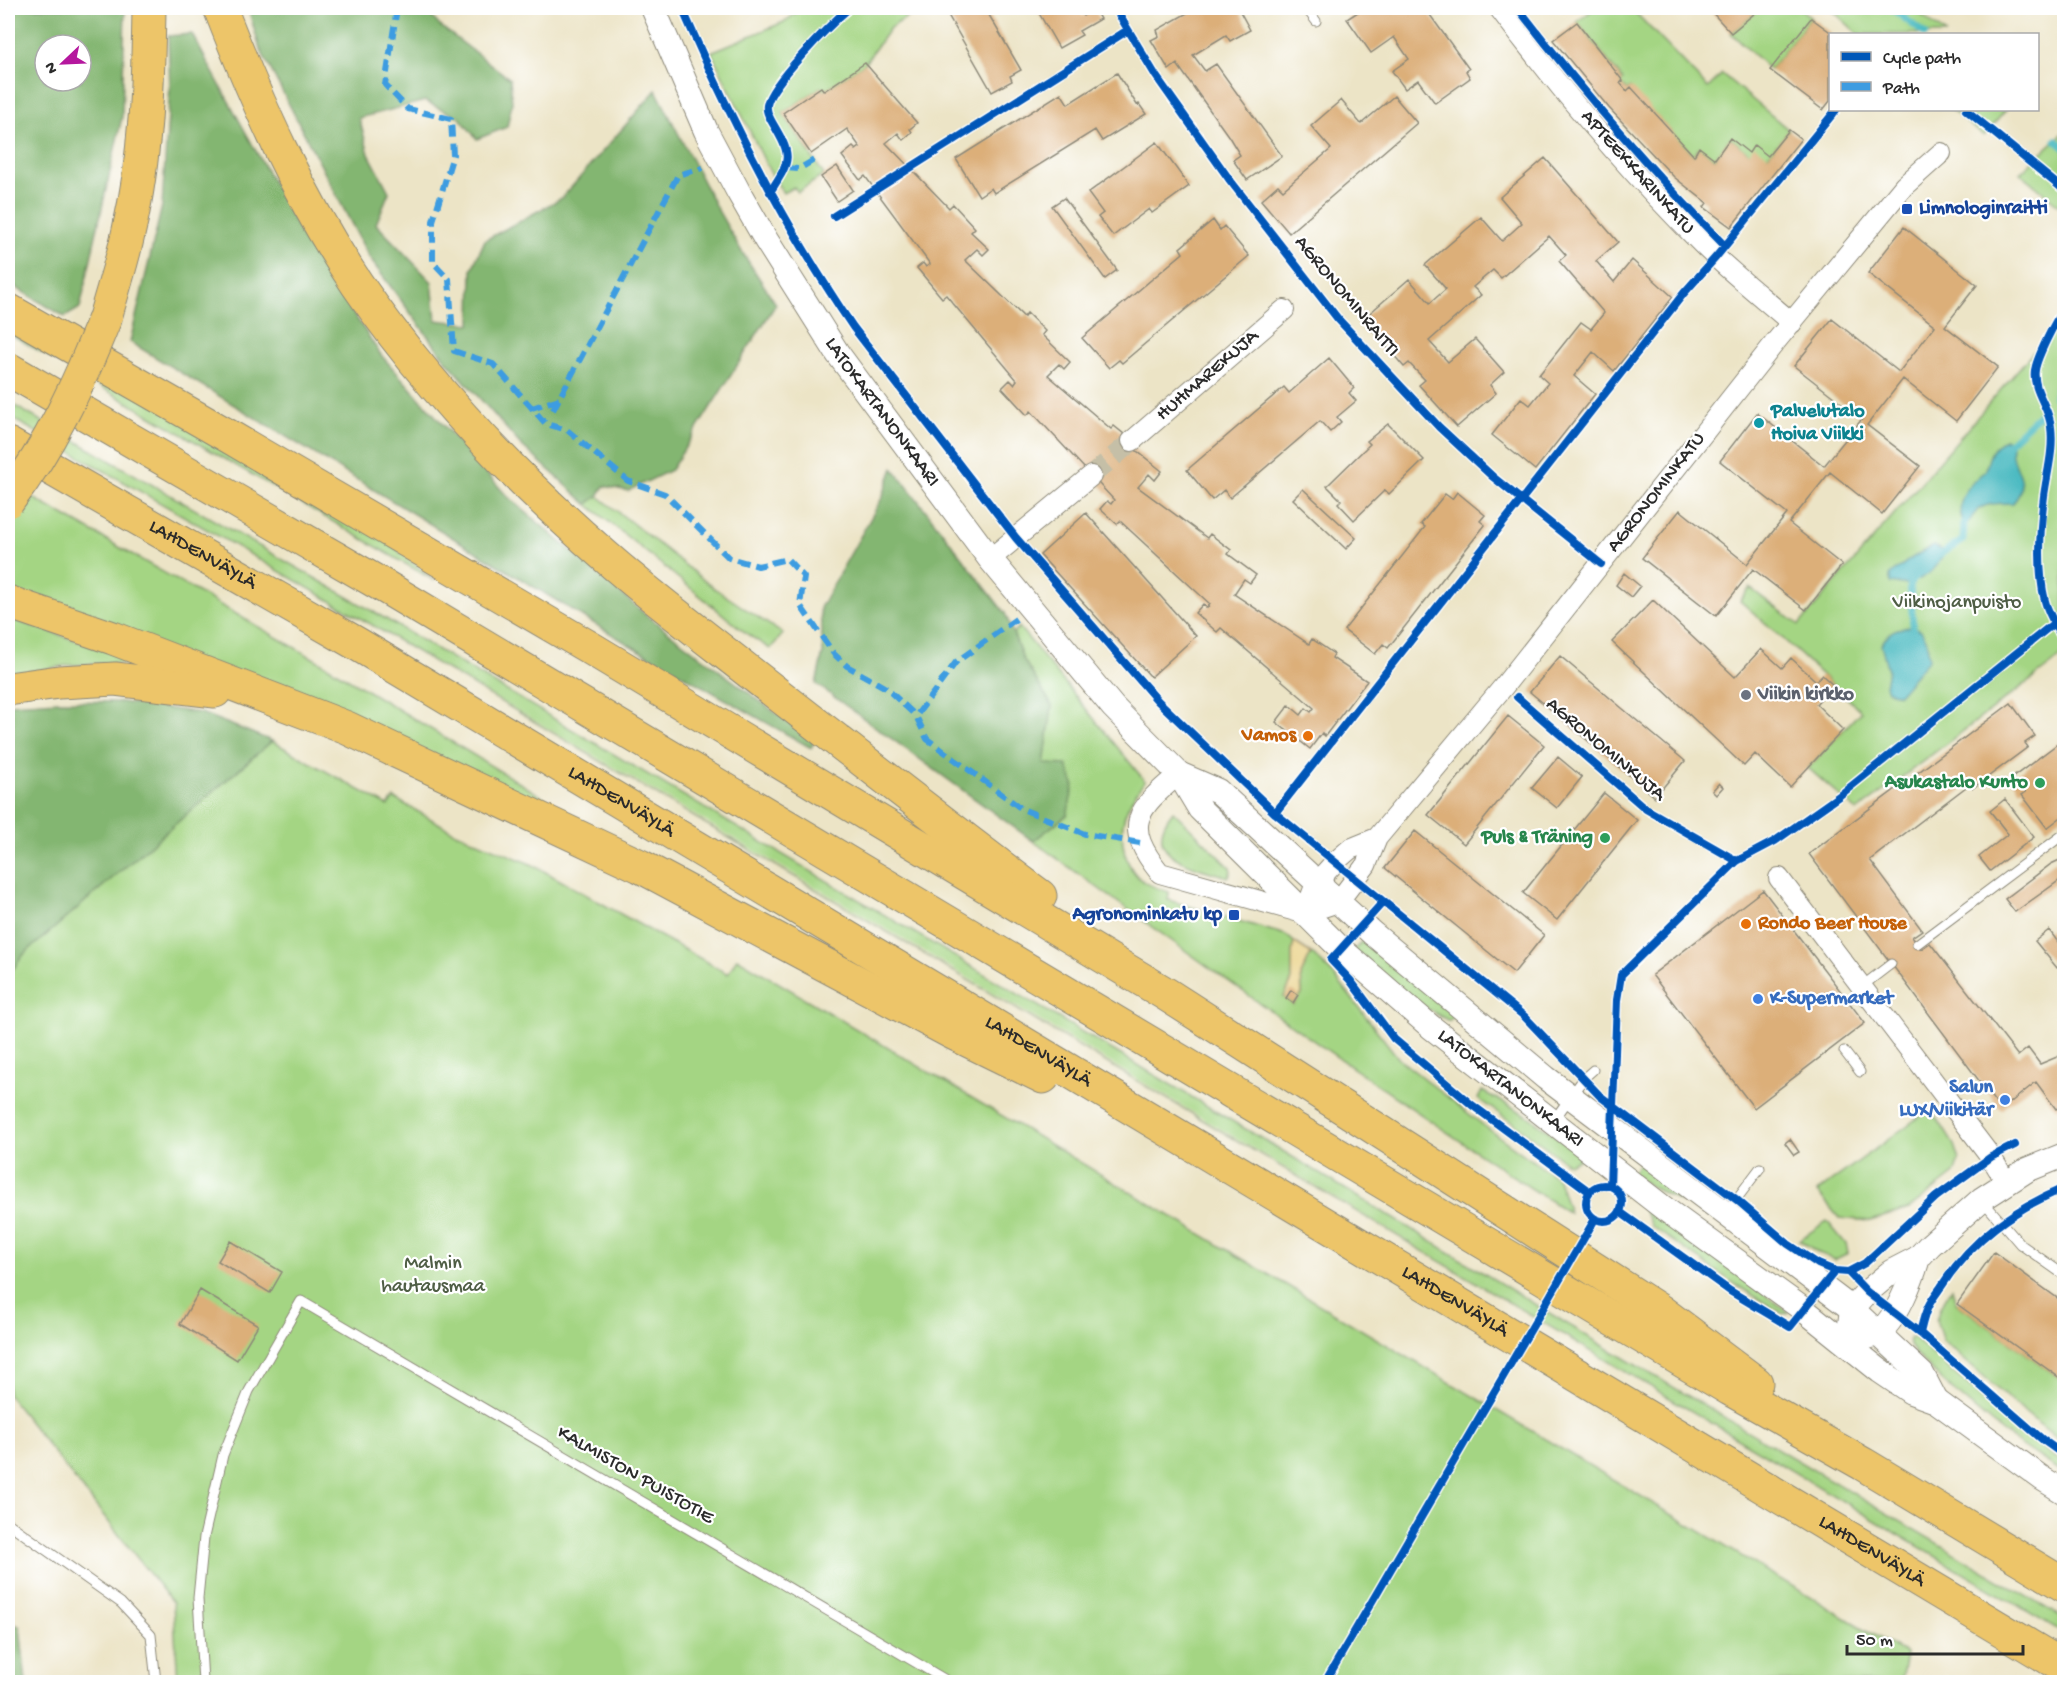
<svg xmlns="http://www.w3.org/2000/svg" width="2072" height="1690" font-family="'Gochi Hand',sans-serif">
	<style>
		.green { fill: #a4d583; stroke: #688057; stroke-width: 1.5 }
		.forest { fill: #83b671; stroke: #57704e; stroke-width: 1.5; fill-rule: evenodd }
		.sand { fill: #eeda9e; stroke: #8c8264; stroke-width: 1.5 }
		.water { fill: #4dbbc2; stroke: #3c7376; stroke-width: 1.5 }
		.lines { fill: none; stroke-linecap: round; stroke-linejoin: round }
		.stream { stroke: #4dbbc2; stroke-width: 7 }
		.building { fill: #dcaf79 }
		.minor-tunnel { stroke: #c5bfa7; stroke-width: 20; stroke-dasharray: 20 10; stroke-linecap: butt }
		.service-casing { stroke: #8c8878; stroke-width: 11 }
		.minor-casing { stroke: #8c8878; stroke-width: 22 }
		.tertiary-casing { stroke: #8c8878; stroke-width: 26 }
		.motorway-casing { stroke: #8c8878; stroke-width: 35 }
		.service { stroke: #fff; stroke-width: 9 }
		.minor { stroke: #fff; stroke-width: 20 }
		.tertiary { stroke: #fff; stroke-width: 24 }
		.motorway { stroke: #edc569; stroke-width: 33 }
		.motorway-bridge-casing { stroke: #8c8878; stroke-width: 35; stroke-linecap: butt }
		.motorway-bridge { stroke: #edc569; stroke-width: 33 }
		.quiet { stroke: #3d9ce1; stroke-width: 6; stroke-dasharray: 12 6; stroke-linecap: butt }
		.cycleway-casing { stroke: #fff; stroke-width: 11 }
		.cycleway { stroke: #0057b8; stroke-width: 8 }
		.transit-dot { fill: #1a4fb4; stroke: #fff; stroke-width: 2 }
		.culture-dot { fill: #0f9aa8; stroke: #fff; stroke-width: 2 }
		.worship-dot { fill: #6b7280; stroke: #fff; stroke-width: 2 }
		.food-dot { fill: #e8710a; stroke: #fff; stroke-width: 2 }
		.leisure-dot { fill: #2e9e5b; stroke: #fff; stroke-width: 2 }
		.shop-dot { fill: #3f7fe0; stroke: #fff; stroke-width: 2 }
		.labels { text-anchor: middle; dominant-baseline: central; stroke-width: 4.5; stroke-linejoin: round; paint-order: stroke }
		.street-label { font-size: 20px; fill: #2b2b2b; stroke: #fff }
		.transit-label { font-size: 20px; font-weight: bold; fill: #164399; stroke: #fff; text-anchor: start }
		.culture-label { font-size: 20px; font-weight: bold; fill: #0d838f; stroke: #fff; text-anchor: start }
		.park-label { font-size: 20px; fill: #4f5e45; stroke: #fff }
		.worship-label { font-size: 20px; font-weight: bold; fill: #5b616d; stroke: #fff; text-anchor: start }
		.food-label { font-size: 20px; font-weight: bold; fill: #c56008; stroke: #fff; text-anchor: end }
		.leisure-label { font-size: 20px; font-weight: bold; fill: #27864d; stroke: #fff; text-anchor: end }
		.shop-label { font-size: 20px; font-weight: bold; fill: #366cbe; stroke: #fff; text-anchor: start }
	</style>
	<rect width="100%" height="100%" fill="#fff"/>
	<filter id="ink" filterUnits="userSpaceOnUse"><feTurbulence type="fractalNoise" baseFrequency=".0167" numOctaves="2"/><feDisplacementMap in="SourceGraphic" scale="12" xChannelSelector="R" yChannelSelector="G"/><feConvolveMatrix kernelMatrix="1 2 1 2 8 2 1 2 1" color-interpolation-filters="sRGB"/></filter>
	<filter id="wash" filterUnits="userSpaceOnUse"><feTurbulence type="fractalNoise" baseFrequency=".008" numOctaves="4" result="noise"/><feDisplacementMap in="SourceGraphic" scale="24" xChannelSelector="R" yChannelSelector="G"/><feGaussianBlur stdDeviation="1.35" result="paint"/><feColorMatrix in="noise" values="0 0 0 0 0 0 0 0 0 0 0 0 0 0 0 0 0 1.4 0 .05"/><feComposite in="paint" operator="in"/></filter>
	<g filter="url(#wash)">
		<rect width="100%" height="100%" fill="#ece4c6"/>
		<!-- green -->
		<path class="green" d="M803,8H921L890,28L865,63L824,91L821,87L783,113L824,175L798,192L794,187L783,193L770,172L711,52L784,22Z
			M1595,8H1631L1708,88L1722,74L1789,130L1768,156L1749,153L1730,138L1715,159L1699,147L1694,156L1630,88L1627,91L1620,83L1623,80L1577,22Z
			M1761,8H1800L1811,18L1770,70L1731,33Z
			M1830,8H1912L1946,34H1858Z
			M1951,110H2006L1984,136Z
			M2064,132V210L2020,173Z
			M2064,316V655L1857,811L1808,768L1861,711L1779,635L1740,601L1750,588L1799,625Z
			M8,321L367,525L435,581L8,333Z
			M8,402L374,612L1281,1150L1607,1348L2064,1618V1633C1500,1298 939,957 372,625C251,554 129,485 8,416Z
			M28,495L327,666L587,824L8,591V522Z
			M598,496L714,588L783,634L770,649L747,634L587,504Z
			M8,618L142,662L70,665L8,675Z
			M1019,627L1145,781C1126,805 1117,824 1125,854C1128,864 1134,875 1143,881C1150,886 1161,889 1169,892L1168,900L1286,935L1294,942L1292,952V980L1284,997L1302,994L1301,975L1311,953L1332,973L1399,1059L1487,1128L1558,1179L1569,1213C1386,1094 1209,969 1033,841L1067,815L1044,764L1052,706L1023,659L1013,633Z
			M272,741L388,806L394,798L454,832L533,865L728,974L737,958L1906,1654L1901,1682H178L173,1603L8,1395V976L24,954Z
			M1173,811L1224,861L1230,867L1231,872L1228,877C1195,867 1137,856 1173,811Z
			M1366,937L1454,1015L1449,1021L1413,1001L1354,950Z
			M1482,1091L1525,1114L1584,1157L1568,1164L1519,1127L1478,1099Z
			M1931,1108L1954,1145L1959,1160L1954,1174L1909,1209L1870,1221L1839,1218L1817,1192Z
			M1641,1161L1686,1194L1680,1201L1653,1188L1631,1174Z
			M1640,1200L1788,1312L1783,1314L1738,1286L1651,1226Z
			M1827,1221L1846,1244L1848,1253L1834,1260L1819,1253L1799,1240Z
			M1952,1288L1955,1301L1957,1304L2064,1381V1444L2012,1402L1943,1341L1936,1321L1940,1307Z
			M1910,1338L1915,1339C1963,1379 2012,1429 2064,1463V1473C2049,1463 2033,1453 2018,1443C1997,1429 1913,1360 1908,1340Z"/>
		<!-- forest -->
		<path class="forest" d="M8,8H125L122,117L80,308L65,317L8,283ZM45,45H81V81H45Z
			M248,8H424L439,25L510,79L512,103L507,127L477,139L460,118L425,101L359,118L369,154L389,192L376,224L432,282L436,320L471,324L472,269L485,240L562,198L656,90L715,205L742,252L776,304L671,470L628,491L604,486L598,496L587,504L520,444L445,359L370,259L260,49Z
			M192,34L304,239L381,355L507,496L646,615L814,742L811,748L628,644L130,342L162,206L170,86L168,36Z
			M893,468L1005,613L1023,659L1052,706L1044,764L1067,765L1074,785L1067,815L1033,841L816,684L823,653L820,608L882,498Z
			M59,701L122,702L201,713L272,741L24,954L8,976V704Z
			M8,1620L20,1627L26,1682H8Z"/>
		<!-- sand -->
		<path class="sand" d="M1294,942L1311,953L1301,975L1302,994L1293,1005L1284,997L1292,980V952Z"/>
		<!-- water -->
		<path class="water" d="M2005,439L2012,446C2008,466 2033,480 2013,503C1990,504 1981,501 1968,523L1964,524C1953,500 1969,484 1986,470C1989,455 1992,447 2005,439Z
			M1934,546L1943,551C1940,573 1911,588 1890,583V575C1904,563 1917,553 1934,546Z
			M1913,627L1921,630L1927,641L1929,659L1899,694L1887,691L1885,685L1888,670L1881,645C1890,629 1896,628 1913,627Z"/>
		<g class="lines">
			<!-- stream -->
			<path class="stream" d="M1891,8L1925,34
				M2056,140L2064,147
				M2055,397L2058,384L2064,372
				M2006,449L2010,442L2041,413
				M1938,556C1946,549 1955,547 1963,540L1964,524L1968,516
				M1913,627L1910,583L1915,578"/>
		</g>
		<g id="blocks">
			<!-- building -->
			<path class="building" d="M944,8H985L1021,70L1010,76L1012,81L992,92Z
				M1036,8H1078L1083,16L1094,9L1100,19L1079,31L1082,35L1059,48Z
				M1196,8H1238L1250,30L1230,41L1226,35L1193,55L1205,71L1216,64L1282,156L1247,180L1233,160L1240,155L1229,137L1177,64L1169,70L1151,40L1159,36L1157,30Z
				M1364,8H1425L1469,69L1466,71L1470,78L1435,103L1418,80L1405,89L1392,71L1409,59L1394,37L1371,53L1347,19Z
				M1708,8H1761L1731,33Z
				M1811,18L1833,34H1830V101L1823,110L1770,70Z
				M1577,22L1623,81L1620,83L1627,91L1631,87L1694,156L1699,147L1715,159L1730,138L1749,153L1754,145L1768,156L1789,130L1801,139L1731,227L1704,207L1707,203L1674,177L1609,108L1553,40Z
				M865,63L917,123L910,129L912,132L903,140L898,133L886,143L949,208L953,204L975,228L971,232L989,249L983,255L977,249L965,260L1024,317L1027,313L1045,331L1042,335L1070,362L1064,369L1059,364L1048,375L1111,429L1114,426L1135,443L1132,447L1162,471L1155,480L1149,474L1138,487L1207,538L1210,534L1231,550L1228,554L1256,575L1250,583L1244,579L1234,594L1309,644L1312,639L1334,654L1332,658L1367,681L1325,736L1322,733L1310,749L1276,722L1289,705L1301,715L1306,708L1311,712L1314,708L1221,628L1217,632L1195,613L1203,604L1207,608L1210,604L1120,521L1117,524L1100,509L1107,501L1111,504L1114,500L1031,411L1027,415L1002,388L1010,380L1014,384L1017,380L946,295L942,298L917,268L923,263L926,267L930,264L865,176L860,180L842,156L853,147L856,150L860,147L847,129L811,154L783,113L821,87L824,91Z
				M1117,73L1137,105L1139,104L1146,114L1102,141L1095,130L994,193L991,188L979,196L956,159L1061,93L1068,104Z
				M1394,96L1417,123L1289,233L1261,200L1278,185L1283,190L1331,149L1311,126L1341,100L1361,124Z
				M1157,142L1189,186L1152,213L1149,209L1113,236L1098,217L1103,213L1088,193Z
				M1545,158L1618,242L1596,261L1614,282L1632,260L1673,297L1614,371L1593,352L1574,376L1595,394L1535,470L1492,435L1521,398L1530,405L1548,383L1539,375L1581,322L1591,329L1604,313L1559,261L1566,255L1549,236L1501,278L1493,270L1473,287L1481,295L1429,341L1448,362L1475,339L1504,372L1490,385L1496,393L1457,427L1419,385L1425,380L1409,363L1404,367L1363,319L1409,279L1430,303L1446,289L1425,265L1481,217L1502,241L1522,223L1500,197Z
				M837,166L853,190L837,201L821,177Z
				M1064,198L1117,270L1105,279L1052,206Z
				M1213,220L1220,230L1224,226L1249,256L1122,363L1119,360L1109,368L1082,338L1183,253L1180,248Z
				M1904,227L1977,285L1945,326L1998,367L1956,421L1903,379L1867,425L1920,466L1882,514L1830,472L1789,523L1842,565L1806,610L1753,569L1716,616L1642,558L1680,510L1747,564L1787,514L1720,461L1757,413L1824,466L1862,419L1794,366L1832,319L1899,372L1935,326L1868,273Z
				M1329,358L1354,388L1349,393L1356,401L1337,417L1341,422L1330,432L1320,421L1230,498L1224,490L1212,500L1187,470L1284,387L1289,393Z
				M1388,424L1424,460L1389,494L1385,490L1354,520L1338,503L1341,500L1327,486L1370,444L1367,441Z
				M1303,489L1356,538L1346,549L1293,499Z
				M1457,492L1485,515L1480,521L1485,525L1388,648L1383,644L1375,654L1344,630L1425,527L1421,524L1445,494L1452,499Z
				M1086,513L1196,636L1151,677L1040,555Z
				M1624,573L1640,586L1631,597L1616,585Z
				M1653,600L1735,677L1761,649L1782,668L1791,658L1816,681L1822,675L1833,685L1816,704L1843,730L1790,787L1755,754L1744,766L1612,642Z
				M1560,656L1685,761L1655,797L1530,692Z
				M2011,703L2035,736L2025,743L2028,747L1973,788L1970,784L1870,860L1922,930L1912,937L1921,949L1930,943L2018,1056L2028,1048L2040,1064L2064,1054V1105L2056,1109L2036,1082L2001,1110L1809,854Z
				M1508,716L1544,745L1464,844L1428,815Z
				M2064,739V815L2047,828L2022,795L2026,792L2023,788L2020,790L2012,778Z
				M1558,757L1582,777L1557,808L1532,788Z
				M1719,783L1723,787L1716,795L1712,791Z
				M1604,793L1637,820L1557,920L1523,893Z
				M2005,799L2034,837L1990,871L1979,857L2008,834L1990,811Z
				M1415,831L1544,935L1514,973L1385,868Z
				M2064,858V877L2015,912L2005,899L2051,864Z
				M1763,890L1865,1023L1754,1108L1652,975Z
				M2049,930L2064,950V962L2057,968L2035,941Z
				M1291,990L1298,995L1293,1003L1286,998Z
				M1790,1139L1799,1152L1794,1155L1785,1143Z
				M230,1241L282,1272L270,1293L218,1261Z
				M1994,1252L2064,1303V1381L1957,1304Z
				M200,1290L258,1325L237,1360L180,1324Z"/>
		</g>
	</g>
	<g filter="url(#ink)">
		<use href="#blocks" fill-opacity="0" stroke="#8c8878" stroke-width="1.5"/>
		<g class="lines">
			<!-- minor-tunnel -->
			<path class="minor-tunnel" d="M1091,476L1132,441"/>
			<!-- service casing -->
			<g class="service-casing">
				<path id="service" d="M1306,8L1316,21
					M1917,944L2064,834
					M1861,987L1891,964
					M1844,1051L1860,1072
					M1554,1120L1584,1078L1593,1070
					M1983,1201L2020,1244L2064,1275
					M1726,1213L1760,1168
					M8,1523L121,1603L151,1635L156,1682
					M203,1682L198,1598L204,1537L223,1455L249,1391L301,1301L949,1682"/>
			</g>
			<!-- minor casing -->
			<g class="minor-casing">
				<path id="minor" d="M1499,8C1561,91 1629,171 1702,244C1730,272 1762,297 1792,323
					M1132,441L1284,310
					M990,559L1091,476
					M1179,774C1136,810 1122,825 1160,873L1303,913
					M1779,878L1991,1157L2006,1182
					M1305,913L1338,902L1366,865L1377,838L1504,686L1777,340L1904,186L1941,153
					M1305,913L1316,883L1335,862L1350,849L1377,838"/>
			</g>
			<!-- tertiary casing -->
			<g class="tertiary-casing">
				<g id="tertiary">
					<path id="s1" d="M653,8L706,131L738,191L766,240L838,354L990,559L1113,707L1179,774L1200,809L1341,949L1431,1027L1665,1209L1804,1310L1880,1371L1911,1392L1936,1401L2043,1479L2064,1492"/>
					<path d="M1179,774L1218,791L1372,933L1546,1078L1852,1309L1922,1374L1936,1401"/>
					<path d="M1850,1325L1852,1309L1867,1292L1891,1272L1918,1258L1930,1245L1982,1199L2027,1170L2064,1155"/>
					<path d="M1864,1338C1868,1337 1874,1335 1877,1333C1896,1321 1912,1279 1918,1258"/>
				</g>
			</g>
			<!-- motorway casing -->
			<g class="motorway-casing">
				<g id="motorway">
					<path d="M220,8C257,103 299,198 357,284C427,386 513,476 606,557C662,606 722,650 780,696C866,763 952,830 1040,896"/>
					<path d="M8,310L230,437L592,649L1166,994L1660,1311L1756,1383"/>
					<path d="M105,318C113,289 123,259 129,230C146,157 148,82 149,8"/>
					<path d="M8,369L387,588L1730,1389L1863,1464L2064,1585"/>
					<path id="s2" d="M8,444L359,645L2064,1667"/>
					<path d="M8,602L113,638L347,728L640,866L951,1032L1043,1077"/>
					<path d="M8,689L59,682L115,679L215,691"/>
				</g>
			</g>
			<!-- service -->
			<use href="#service" class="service"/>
			<!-- minor -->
			<use href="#minor" class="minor"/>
			<!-- tertiary -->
			<use href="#tertiary" class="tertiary"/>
			<!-- motorway -->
			<use href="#motorway" class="motorway"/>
			<!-- motorway-bridge casing -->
			<g class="motorway-bridge-casing">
				<path id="motorway-bridge" d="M8,501C51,445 79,383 105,318"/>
			</g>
			<!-- motorway-bridge -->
			<use href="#motorway-bridge" class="motorway-bridge"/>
			<!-- quiet -->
			<path class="quiet" d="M397,8L385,85L408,109L451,119L453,155L433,221V262L449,279L454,351L493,364L532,408
				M786,168L799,169L814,160
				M559,399L532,408L546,424L567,430L628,481L665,494L729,558L758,566L787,559L804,577L800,605L834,654L847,666L886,688L916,716
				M553,410L678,175L703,168
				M1016,619L956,662L916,716L927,739L1022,809L1085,834L1140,843"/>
			<!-- cycleway casing -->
			<g class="cycleway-casing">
				<path id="cycleway" d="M682,8C730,119 785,227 853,327L1016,538L1158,701L1275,813L1524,1016L1600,1096L1737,1200L1788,1244L1818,1264L1835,1271L1848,1272L1865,1263L1877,1252L1936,1197L1991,1157L2015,1145
					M1115,8L1156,76L1229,179L1338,319L1439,427L1493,477L1601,564
					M1518,8C1582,91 1651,171 1725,246
					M1966,110L2064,190
					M770,192C792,159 792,156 772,122C769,116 766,112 767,105C770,84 832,23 849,8
					M834,216L1128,30
					M2064,309C2056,319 2037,357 2035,370C2032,391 2050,408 2051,427C2054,450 2047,473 2044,496C2040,528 2037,569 2045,601C2048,614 2058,629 2064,642
					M1517,697L1646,809L1737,861
					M1275,813L1684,293L1716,257L1836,110
					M1383,902L1331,960L1350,980L1394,1039L1472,1105L1590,1192
					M1586 1203a18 18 0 1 1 36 0a18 18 0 1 1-36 0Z
					M1610,1186L1617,1000L1621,975L1737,861L1775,841L1839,796L2064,615
					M1620,1212L1730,1291L1790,1327L1835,1271
					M1848,1272L1867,1292L1920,1333L2043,1440L2064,1455
					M1920,1333C1922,1325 1924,1315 1928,1307C1931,1300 1936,1294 1941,1287C1972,1239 2012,1210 2064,1188
					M1325,1682L1595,1219"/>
			</g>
			<!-- cycleway -->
			<use href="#cycleway" class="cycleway"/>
		</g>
	</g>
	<!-- markers -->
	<g class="transit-dot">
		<rect x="1901" y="203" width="12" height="12" rx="3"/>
		<rect x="1228" y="909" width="12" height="12" rx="3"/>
	</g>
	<circle class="culture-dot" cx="1759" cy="423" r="6"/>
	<circle class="worship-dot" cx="1746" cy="695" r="6"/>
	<g class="food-dot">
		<circle cx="1308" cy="736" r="6"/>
		<circle cx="1746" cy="924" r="6"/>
	</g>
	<g class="leisure-dot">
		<circle cx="2040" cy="783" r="6"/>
		<circle cx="1605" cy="838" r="6"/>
	</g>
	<g class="shop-dot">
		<circle cx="1758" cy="999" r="6"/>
		<circle cx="2005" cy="1100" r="6"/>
	</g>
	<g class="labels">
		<!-- street labels -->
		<g class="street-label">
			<text transform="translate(1637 173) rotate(48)">APTEEKKARINKATU</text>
			<text transform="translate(1346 297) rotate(50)">AGRONOMINRAITTI</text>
			<text transform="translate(1208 376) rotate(-41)">HUHMAREKUJA</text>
			<text stroke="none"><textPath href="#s1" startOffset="466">LATOKARTANONKAARI</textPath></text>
			<text transform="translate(1657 493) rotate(-52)">AGRONOMINKATU</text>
			<text stroke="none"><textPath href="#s2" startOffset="224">LAHDENVÄYLÄ</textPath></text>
			<text transform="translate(1605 750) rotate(40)">AGRONOMINKUJA</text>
			<text stroke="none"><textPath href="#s2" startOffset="710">LAHDENVÄYLÄ</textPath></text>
			<text stroke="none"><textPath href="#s2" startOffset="1196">LAHDENVÄYLÄ</textPath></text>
			<text stroke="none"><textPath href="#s1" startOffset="1394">LATOKARTANONKAARI</textPath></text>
			<text stroke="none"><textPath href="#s2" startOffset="1682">LAHDENVÄYLÄ</textPath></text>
			<text transform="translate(635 1476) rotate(30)">KALMISTON PUISTOTIE</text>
			<text stroke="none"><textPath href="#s2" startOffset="2168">LAHDENVÄYLÄ</textPath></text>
		</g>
		<!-- transit labels -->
		<g class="transit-label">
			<text x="1919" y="209">Limnologinraitti</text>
			<text x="1222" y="915" text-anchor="end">Agronominkatu kp</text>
		</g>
		<!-- culture labels -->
		<g class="culture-label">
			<text x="1771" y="412">Palvelutalo<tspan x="1771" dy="23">Hoiva Viikki</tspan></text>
		</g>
		<!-- park labels -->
		<g class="park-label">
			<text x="1957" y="603">Viikinojanpuisto</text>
			<text x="433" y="1264">Malmin<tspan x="433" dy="23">hautausmaa</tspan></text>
		</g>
		<!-- worship labels -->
		<g class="worship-label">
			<text x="1758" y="695">Viikin kirkko</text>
		</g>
		<!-- food labels -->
		<g class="food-label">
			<text x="1296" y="736">Vamos</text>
			<text x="1758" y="924" text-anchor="start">Rondo Beer House</text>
		</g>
		<!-- leisure labels -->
		<g class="leisure-label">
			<text x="2028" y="783">Asukastalo Kunto</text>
			<text x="1593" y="838">Puls &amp; Träning</text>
		</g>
		<!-- shop labels -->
		<g class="shop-label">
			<text x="1770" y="999">K-Supermarket</text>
			<text x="1993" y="1088" text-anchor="end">Salun<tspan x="1993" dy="23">LUX/Viikitär</tspan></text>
		</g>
	</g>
	<!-- margin -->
	<rect width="2072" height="1690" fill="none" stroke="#fff" stroke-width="30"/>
	<!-- legend -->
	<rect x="1829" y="33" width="210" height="78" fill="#ffffff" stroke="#aaaaaa" stroke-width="1.5"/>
	<rect x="1841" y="52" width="30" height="9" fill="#0057b8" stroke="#aaaaaa" stroke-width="1.5"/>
	<text x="1883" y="63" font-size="18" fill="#2b2b2b">Cycle path</text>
	<rect x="1841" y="82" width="30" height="9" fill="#3d9ce1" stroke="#aaaaaa" stroke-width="1.5"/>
	<text x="1883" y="93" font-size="18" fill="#2b2b2b">Path</text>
	<!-- north arrow -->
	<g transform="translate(63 63) rotate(247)"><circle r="28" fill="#ffffff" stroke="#aaaaaa" stroke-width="1.5"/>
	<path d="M0-4.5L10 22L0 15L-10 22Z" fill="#b5179e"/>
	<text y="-9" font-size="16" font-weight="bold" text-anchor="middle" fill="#2b2b2b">N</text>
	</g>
	<!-- scale -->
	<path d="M1847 1645v9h176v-9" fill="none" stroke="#2b2b2b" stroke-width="3"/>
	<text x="1856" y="1645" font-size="18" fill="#2b2b2b" stroke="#ffffff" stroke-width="4.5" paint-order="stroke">50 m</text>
</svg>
